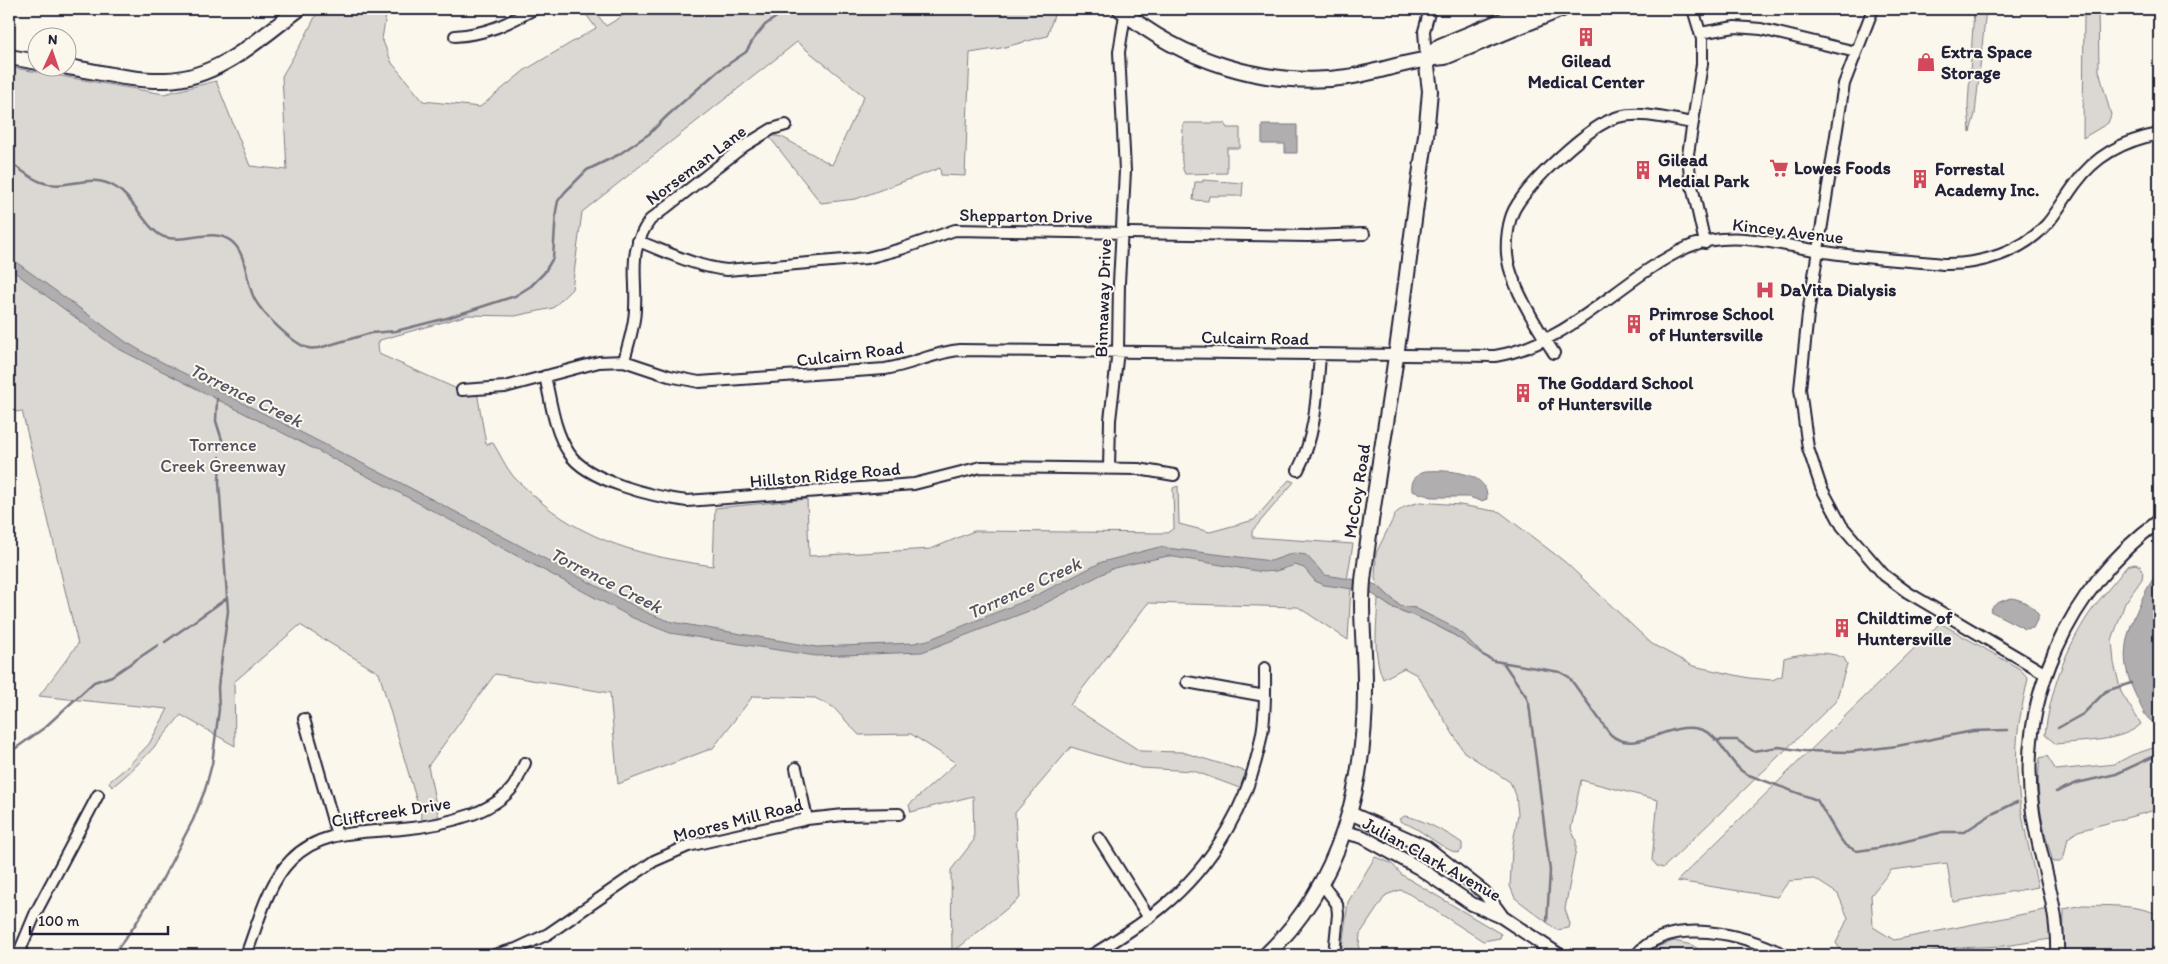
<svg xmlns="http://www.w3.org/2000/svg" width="2168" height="964" font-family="Itim,sans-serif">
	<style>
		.green { fill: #dbd8d3; stroke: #7e7d87 }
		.water { fill: #b1aeb0; stroke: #787681 }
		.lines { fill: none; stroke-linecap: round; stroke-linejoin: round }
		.stream { stroke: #787681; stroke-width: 2.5 }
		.minor-casing { stroke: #22223b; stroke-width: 14 }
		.tertiary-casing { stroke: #22223b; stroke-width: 16 }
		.secondary-casing { stroke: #22223b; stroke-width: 18 }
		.minor { stroke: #fbf7ec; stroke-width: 10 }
		.tertiary { stroke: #fbf7ec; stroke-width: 12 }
		.secondary { stroke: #fbf7ec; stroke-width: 14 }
		.labels { text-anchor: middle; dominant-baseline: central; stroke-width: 4; stroke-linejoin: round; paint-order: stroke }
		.poi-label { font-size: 18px; font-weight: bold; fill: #22223b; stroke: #fbf7ec; text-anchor: start }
		.street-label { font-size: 18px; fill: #22223b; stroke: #fbf7ec }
		.park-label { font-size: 18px; fill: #505061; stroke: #fbf7ec }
		.water-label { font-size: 19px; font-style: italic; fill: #545364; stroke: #fbf7ec }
	</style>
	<rect width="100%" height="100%" fill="#fbf7ec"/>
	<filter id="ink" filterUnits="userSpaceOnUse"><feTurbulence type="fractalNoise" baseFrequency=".02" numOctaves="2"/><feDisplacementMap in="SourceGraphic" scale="10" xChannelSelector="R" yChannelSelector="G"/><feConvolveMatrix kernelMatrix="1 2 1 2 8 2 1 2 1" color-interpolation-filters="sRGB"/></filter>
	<g filter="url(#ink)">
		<!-- green -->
		<path class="green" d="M319,9H387L382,39L392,63L423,101L480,107L525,70L596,28L582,9H593L606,26L634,9H1056L1047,36L1001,48L970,53L965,176L941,175L940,168L856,199L821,203L768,135L782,137L832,165L864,96L797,42L582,212L572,289L553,308L515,316L468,315L380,340L378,344L379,354L466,393L477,392L486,444L493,443C500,454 505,466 513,476C518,482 526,488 532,494C583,542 646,557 713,566L715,508L807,499L809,556L931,549L974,531L1167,533L1174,528L1173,488L1178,486L1179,524L1210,532L1254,520L1289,480L1294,482L1252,531V537L1353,544L1346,586L1351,587L1348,640L1298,607L1148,603L1070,705L1140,751L1182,752L1248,772L1242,789L1194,771L1141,768L1071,747L1015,813L1020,898L952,953L951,870L974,840L973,796L911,812L909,805L956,763L911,734L859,735L833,707L815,698L753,696L713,748L618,784L610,693L495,674L428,766L439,819L423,822L379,673L300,625L234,682L235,746L181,715C160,741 139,766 112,787L109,782L127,767L149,744L168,709L39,696L78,644L22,411L9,413V67L164,94L216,81L250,166L287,170L282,76L305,37Z
			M1974,9H1986L1975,114L1970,132L1968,105Z
			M2084,9H2098L2099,71L2111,115L2108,123L2083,138Z
			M1185,123H1224L1227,128H1240V148H1227V173L1185,174C1179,165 1183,137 1183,126Z
			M1203,180L1243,183L1242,196H1209L1208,201L1193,200L1195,182H1203Z
			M1420,502L1460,505L1500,512L1565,562L1652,644L1693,666L1749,678L1772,680L1782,676L1784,658C1802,653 1826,650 1844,658L1847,664L1836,701L1663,868L1657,866L1652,860L1658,800L1581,780L1571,829L1576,840V849L1565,909L1570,924L1569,928L1557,930L1515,898L1510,886L1512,849L1518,814L1516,795L1510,782L1464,752L1417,675L1404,668L1383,679C1372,652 1377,626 1378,598L1391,607L1430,622L1459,638L1464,635L1415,608L1400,606L1378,586L1375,579L1376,553L1396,513L1404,507Z
			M2135,564L2140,566L2143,571L2142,579L2125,603L2112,640L2114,663L2121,692L2141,724C2122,742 2081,741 2056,744L2045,735C2050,692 2065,650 2089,614C2100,597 2115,583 2127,566Z
			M1940,623L2020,669L2028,678C2024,699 2018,721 2017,743C2014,791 2027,840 2038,887L1953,902L1947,863L1891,870L1871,895L1873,927L1894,940L2054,908L2058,938L2004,946L1956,948L1914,955H1844L1836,943L1848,918L1838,894L1815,879L1789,881L1777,897L1677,881Z
			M2159,746V809L2078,831L2068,838L2064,857L2060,862H2053C2042,823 2035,798 2040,758L2047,756L2056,770L2115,764L2132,755Z
			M1405,816C1420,818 1450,834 1462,843V850L1457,853C1436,846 1422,828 1401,822L1399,819Z
			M1375,857L1391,863L1402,875L1501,934L1500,938L1483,941L1406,892L1400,890L1386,895L1360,934L1358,955H1341L1348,902Z
			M2083,905C2108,906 2137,904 2159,915V955H2063L2064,909Z
			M1674,941L1692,945L1707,955H1645L1650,949Z"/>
		<!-- water -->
		<path class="water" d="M1262,125H1297V153H1285V144H1262Z
			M9,257L126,342L148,355L399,482L650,614L672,622L817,647L914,643L928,640L1027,600L1102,562L1159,547L1271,561L1294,553L1306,555L1325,575L1369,582L1378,586L1400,606L1415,608L1453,627L1464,635L1484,656L1451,633L1418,617L1391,607L1368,591L1324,585L1315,581L1304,568L1295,565L1276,571L1263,572L1168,556L1131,564L1114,568L1034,609L922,652L816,656L670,633L633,618L392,489L115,347L9,268Z
			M1425,471C1444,470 1489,470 1487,499L1481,501L1469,497H1432L1412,491C1411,479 1415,476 1425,471Z
			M2159,571V724H2156C2146,720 2142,709 2138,700C2120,665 2122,643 2138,608C2144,594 2150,582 2159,571Z
			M2012,598C2023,600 2034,606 2039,616L2033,628L2025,629L1990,611C1993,603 2004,600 2012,598Z"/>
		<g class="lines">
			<!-- stream -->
			<path class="stream" d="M9,162C19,168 30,178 41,182C66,192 89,171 115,187C134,198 148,232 164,237C186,244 211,227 231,241C248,254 245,282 255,300C263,314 292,343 308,348C311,349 315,348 319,348L371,333L396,331L447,318L515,296L531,286L544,273L553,258L556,211L558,201L565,192L587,170L618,155L649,134L667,116L718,71L746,52L753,40L765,25L788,9
				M217,399L216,421L222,440
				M165,642L227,598
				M1483,655L1494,661L1560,672L1569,677L1610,734C1635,757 1666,721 1699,729C1721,734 1728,764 1746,774L1817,800L1839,837L1845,845L1857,851L1878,848L1943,832H1964L1992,814L2017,802
				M1504,664L1526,696L1529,704L1550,871L1547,921
				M2058,728L2083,714L2106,691L2131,683
				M1715,740H1737L1753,751L1779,747L1804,751L1849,752L1897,746L1973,731L2007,730
				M9,753L44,728L94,682L112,676L158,645
				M2056,792L2077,783L2116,774L2159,754
				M113,955L135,925L163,878L193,820L205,790L212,764L219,709L218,687L228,611L219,482L220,457"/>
			<!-- minor casing -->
			<g class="minor-casing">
				<path id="minor" d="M1693,9L1702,39V64L1688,154L1690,177L1705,243
					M1873,9L1844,84L1808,314L1800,389L1808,448L1821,487L1842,526L1884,575L1907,592L2046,674
					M1700,33L1735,27L1761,29L1856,52
					M455,36C488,34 506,24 534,9
					M1426,58L1424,31L1430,9
					M638,241C667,252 696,267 727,270L867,258L901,249L955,230L1308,236L1364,234
					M1554,353C1538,329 1509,282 1507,254C1506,240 1508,222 1514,210C1528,183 1589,125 1618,117C1642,111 1669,119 1693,123
					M624,361C628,344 635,326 635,308C637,273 627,252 650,220L744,146L772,129L786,125
					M545,376C551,402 554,431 569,453C586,481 655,497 687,501L914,484L981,467L1138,469L1174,475
					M462,390L505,387L599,362L624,361L669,376L699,382L885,369C911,365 935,352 960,350L1495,356C1571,344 1620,278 1688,247C1730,229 1777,244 1819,251C1860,258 1902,260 1943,264C1981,265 2022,252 2047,224C2058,211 2066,196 2076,183C2096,155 2126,140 2159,134
					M1109,469L1110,420L1118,351L1119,283L1125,171L1119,52L1126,9
					M1298,470C1316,436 1317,393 1320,355
					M1187,682L1265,696
					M304,719L337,835
					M796,768L807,819
					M1099,838L1149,918
					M1322,884L1337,904L1338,914L1334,955
					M18,955L36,912L98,795
					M246,955C258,924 267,884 291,860C321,829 363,833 402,829C426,827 450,822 473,814C488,808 503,800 513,787C518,780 521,771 525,763
					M494,955L516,949L548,934L654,861L688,846L807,819L844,815L899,814
					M1092,955C1115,941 1139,926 1161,908C1214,865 1251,800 1262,733C1266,712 1265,690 1265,668
					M1636,955C1670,915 1745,934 1785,955"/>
			</g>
			<!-- tertiary casing -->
			<g class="tertiary-casing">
				<path id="tertiary" d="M1350,813L1426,847L1484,892L1501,915
					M1344,832L1363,837L1419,868L1472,904L1502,917L1559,955
					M2057,955C2059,906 2040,861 2033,813C2015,701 2070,586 2159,521"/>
			</g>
			<!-- secondary casing -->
			<g class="secondary-casing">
				<path id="secondary" d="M1120,9C1180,60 1268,89 1348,77C1380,72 1412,59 1445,57L1562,9
					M9,57L38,62
					M1426,58L1440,46L1530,9
					M68,67C100,72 133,81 166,80C218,79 260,38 299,9
					M1266,955C1341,884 1366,784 1365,683C1365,645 1359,609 1364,572C1373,500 1386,428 1396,356C1407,283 1414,209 1426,136L1430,91L1426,58"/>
			</g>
			<!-- minor -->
			<use href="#minor" class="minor"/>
			<!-- tertiary -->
			<use href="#tertiary" class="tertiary"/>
			<!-- secondary -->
			<use href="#secondary" class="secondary"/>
		</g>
	</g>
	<!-- icons -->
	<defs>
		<g id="building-bare" transform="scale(1.5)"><path d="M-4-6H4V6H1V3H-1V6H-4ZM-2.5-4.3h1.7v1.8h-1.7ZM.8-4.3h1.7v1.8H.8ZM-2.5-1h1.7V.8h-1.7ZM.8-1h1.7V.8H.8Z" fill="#d1495b" stroke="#fbf7ec" stroke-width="2.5" paint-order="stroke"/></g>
		<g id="shop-bare" transform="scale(1.5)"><path d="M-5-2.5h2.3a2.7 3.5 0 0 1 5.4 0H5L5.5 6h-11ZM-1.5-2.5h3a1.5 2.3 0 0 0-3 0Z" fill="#d1495b" stroke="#fbf7ec" stroke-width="2.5" paint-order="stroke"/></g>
		<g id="supermarket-bare" transform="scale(1.5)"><path d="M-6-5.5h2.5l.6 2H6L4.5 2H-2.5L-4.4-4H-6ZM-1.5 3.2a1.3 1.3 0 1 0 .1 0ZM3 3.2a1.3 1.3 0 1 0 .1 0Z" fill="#d1495b" stroke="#fbf7ec" stroke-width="2.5" paint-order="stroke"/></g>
		<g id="hospital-bare" transform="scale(1.5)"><path d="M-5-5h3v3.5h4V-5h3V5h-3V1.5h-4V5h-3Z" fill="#d1495b" stroke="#fbf7ec" stroke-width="2.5" paint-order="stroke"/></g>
	</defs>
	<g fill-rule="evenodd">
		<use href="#building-bare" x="1586" y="37"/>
		<use href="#shop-bare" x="1926" y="62"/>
		<use href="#supermarket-bare" x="1779" y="168"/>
		<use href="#building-bare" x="1643" y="170"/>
		<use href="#building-bare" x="1920" y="179"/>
		<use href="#hospital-bare" x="1765" y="290"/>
		<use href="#building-bare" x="1634" y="324"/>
		<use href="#building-bare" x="1523" y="393"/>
		<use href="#building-bare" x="1842" y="628"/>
	</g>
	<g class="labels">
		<!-- poi labels -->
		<g class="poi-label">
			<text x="1941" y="52">Extra Space<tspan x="1941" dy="21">Storage</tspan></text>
			<text x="1586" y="61" text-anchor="middle">Gilead<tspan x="1586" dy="21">Medical Center</tspan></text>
			<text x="1658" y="160">Gilead<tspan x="1658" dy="21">Medial Park</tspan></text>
			<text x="1794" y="168">Lowes Foods</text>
			<text x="1935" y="169">Forrestal<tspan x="1935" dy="21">Academy Inc.</tspan></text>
			<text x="1780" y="290">DaVita Dialysis</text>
			<text x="1649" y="314">Primrose School<tspan x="1649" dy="21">of Huntersville</tspan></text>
			<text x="1538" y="383">The Goddard School<tspan x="1538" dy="21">of Huntersville</tspan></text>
			<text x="1857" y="618">Childtime of<tspan x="1857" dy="21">Huntersville</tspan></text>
		</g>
		<!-- street labels -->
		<g class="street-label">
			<text transform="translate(696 165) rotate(-37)">Norseman Lane</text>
			<text transform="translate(1026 216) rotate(1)">Shepparton Drive</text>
			<text transform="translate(1788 231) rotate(7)">Kincey Avenue</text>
			<text transform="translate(1103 298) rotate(-88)">Binnaway Drive</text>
			<text transform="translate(1255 338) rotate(1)">Culcairn Road</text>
			<text transform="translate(850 354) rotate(-7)">Culcairn Road</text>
			<text transform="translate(825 475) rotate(-5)">Hillston Ridge Road</text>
			<text transform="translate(1357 491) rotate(-81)">McCoy Road</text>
			<text transform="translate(391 812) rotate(-9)">Cliffcreek Drive</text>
			<text transform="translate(738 820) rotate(-14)">Moores Mill Road</text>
			<text transform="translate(1432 859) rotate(29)">Julian Clark Avenue</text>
		</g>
		<!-- park labels -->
		<g class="park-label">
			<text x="223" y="445">Torrence<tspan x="223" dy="21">Creek Greenway</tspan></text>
		</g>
		<!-- water labels -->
		<g class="water-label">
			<text transform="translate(246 395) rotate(26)">Torrence Creek</text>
			<text transform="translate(606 580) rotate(27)">Torrence Creek</text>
			<text transform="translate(1024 588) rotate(-25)">Torrence Creek</text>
		</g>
	</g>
	<!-- margin -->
	<rect width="2168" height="964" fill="none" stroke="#fbf7ec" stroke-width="30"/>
	<rect x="15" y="15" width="2138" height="934" fill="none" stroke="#22223b" stroke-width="2" filter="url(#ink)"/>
	<!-- north arrow -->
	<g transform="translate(52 52) rotate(3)"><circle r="24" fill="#fbf7ec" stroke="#a4a2a5"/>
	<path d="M0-4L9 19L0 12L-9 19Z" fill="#d1495b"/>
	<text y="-8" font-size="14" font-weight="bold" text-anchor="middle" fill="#22223b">N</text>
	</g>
	<!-- scale -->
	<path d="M30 926v8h138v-8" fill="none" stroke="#22223b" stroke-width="2.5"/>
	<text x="38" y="926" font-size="15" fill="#22223b" stroke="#fbf7ec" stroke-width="4" paint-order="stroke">100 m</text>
</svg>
